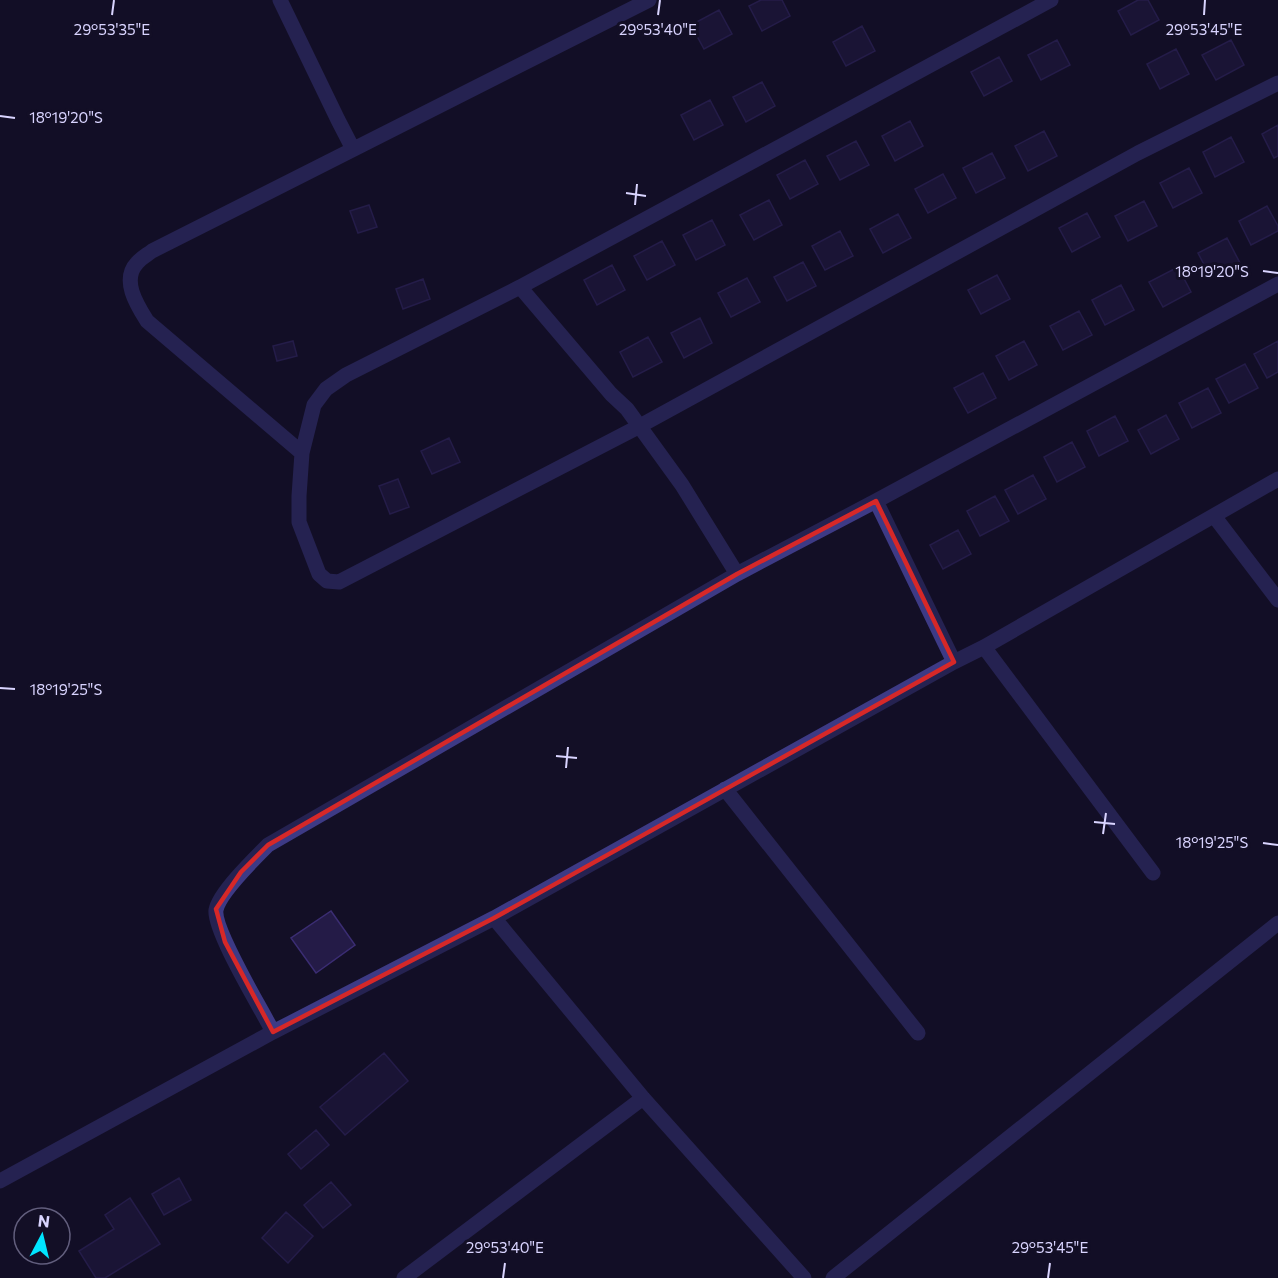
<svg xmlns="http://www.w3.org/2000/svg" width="1278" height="1278" font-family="Commissioner,sans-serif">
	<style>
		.building { fill: #241b47; stroke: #3b2d73; stroke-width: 1.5 }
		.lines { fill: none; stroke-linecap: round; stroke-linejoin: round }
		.street { stroke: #3d3a85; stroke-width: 15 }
		.marked { fill: none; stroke: #d62828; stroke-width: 4.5; stroke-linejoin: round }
		.ticks { fill: none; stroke: #d9d4ff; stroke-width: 2 }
		.ticks-label { font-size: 15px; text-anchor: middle; fill: #d9d4ff; stroke: #130f26; stroke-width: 6; stroke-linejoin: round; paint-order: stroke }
	</style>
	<rect width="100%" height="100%" fill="#130f26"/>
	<!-- building -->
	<path class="building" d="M761,0H782L790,16L762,31L749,6Z
		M1138,0H1148L1159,20L1131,35L1118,11Z
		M719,10L732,34L704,49L691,25Z
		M862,26L875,51L846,66L833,42Z
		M1057,40L1070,65L1041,80L1028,55Z
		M1231,40L1244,65L1216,80L1202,55Z
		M1176,49L1189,74L1160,89L1147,64Z
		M999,57L1012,81L984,96L971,72Z
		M762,82L775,106L746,122L733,97Z
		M710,100L723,125L694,140L681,115Z
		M910,121L923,146L895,161L882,136Z
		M1278,125V156L1274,158L1262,134Z
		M1044,131L1057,156L1028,171L1015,146Z
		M1231,137L1244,162L1215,177L1203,152Z
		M856,141L869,165L840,180L827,156Z
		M992,153L1005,178L976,193L963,168Z
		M805,160L818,184L790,199L777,175Z
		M1189,168L1202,193L1173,208L1160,183Z
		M943,174L956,198L928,213L915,189Z
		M769,200L782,225L754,240L740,215Z
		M1144,201L1157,226L1128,241L1115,216Z
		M369,205L377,227L358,233L350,211Z
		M1267,206L1278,226V231L1251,245L1239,221Z
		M1087,213L1100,237L1072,252L1059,228Z
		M898,214L911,238L883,253L870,229Z
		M712,220L725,245L696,260L683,235Z
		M840,231L853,256L825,270L812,246Z
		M1227,238L1240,263L1211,278L1198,253Z
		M662,241L675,265L647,280L634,256Z
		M803,262L816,286L787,301L774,277Z
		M612,265L625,290L597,305L584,280Z
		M1178,267L1191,292L1163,307L1149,282Z
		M997,275L1010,299L981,314L968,290Z
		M747,278L760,302L731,317L718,293Z
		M423,279L430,299L403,309L396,289Z
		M1121,285L1134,310L1105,325L1092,300Z
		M1079,311L1092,335L1063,350L1050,326Z
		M700,318L712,343L684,358L671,333Z
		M648,337L662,362L633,377L620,352Z
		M293,341L297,356L277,361L273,346Z
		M1024,341L1037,365L1009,380L996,356Z
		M1278,341V372L1267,378L1254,354Z
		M1245,364L1258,388L1229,403L1216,379Z
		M983,373L996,398L968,413L954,388Z
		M1208,388L1221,413L1192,428L1179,403Z
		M1166,415L1179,439L1151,454L1138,430Z
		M1115,416L1128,441L1099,456L1087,431Z
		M449,438L460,462L432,474L421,451Z
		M1072,442L1085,467L1057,482L1044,457Z
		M1033,475L1046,499L1018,514L1005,490Z
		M398,479L409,507L390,514L379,486Z
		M995,496L1009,521L980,536L967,511Z
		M958,530L971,554L943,569L930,545Z
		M331,911L355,945L316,973L291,938Z
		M384,1053L408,1081L345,1135L320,1107Z
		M316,1130L329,1145L301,1169L288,1154Z
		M179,1178L191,1200L164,1215L152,1194Z
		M331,1182L351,1205L323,1228L304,1205Z
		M130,1198L160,1244L105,1278H96L79,1251L114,1229L105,1215Z
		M286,1212L313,1236L288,1263L262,1238Z"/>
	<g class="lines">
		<!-- street -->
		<path class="street" d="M280,0L338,120L353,149
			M1051,0L520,287L346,375L326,389L314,405L302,453L299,496V522L319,574L327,581L339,582L638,427L1138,153L1278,83
			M520,287L611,394L627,409L682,485L737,574
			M302,453L147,321C137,305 121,280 137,263C141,258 147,255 152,251L649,0
			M876,501L954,662
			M1214,516L1278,600
			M984,647L1153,873
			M725,789L918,1033
			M494,918L643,1098L804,1278
			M273,1032C262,1010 213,930 216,910C219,893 255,858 268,845L737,574L876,501L1278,284
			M0,1181L273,1032L494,918L954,662L984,647L1278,479
			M404,1278L643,1098
			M833,1278L1278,923"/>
	</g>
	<!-- marked area -->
	<path d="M0 0H1278V1278H0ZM876,501L954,662L494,918L273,1032L225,942L216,909L241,872L268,845L737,574Z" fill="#130f26" fill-opacity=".55" fill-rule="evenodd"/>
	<path class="marked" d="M876,501L954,662L494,918L273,1032L225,942L216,909L241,872L268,845L737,574Z"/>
	<!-- ticks -->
	<path class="ticks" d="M112,15L114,0M658,15L660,0M1204,15L1205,0M0,116L15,118M626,193L646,196M635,205L637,184M1263,271L1278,273M0,688L15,689M556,756L577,758M566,768L568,747M1094,822L1115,824M1103,834L1106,813M1263,843L1278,845M503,1278L505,1263M1048,1278L1050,1263"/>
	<g class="ticks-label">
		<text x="112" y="35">29°53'35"E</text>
		<text x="658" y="35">29°53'40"E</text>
		<text x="1204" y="35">29°53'45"E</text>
		<text x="66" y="123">18°19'20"S</text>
		<text x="1212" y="277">18°19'20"S</text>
		<text x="66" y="695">18°19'25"S</text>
		<text x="1212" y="848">18°19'25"S</text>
		<text x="505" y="1253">29°53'40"E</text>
		<text x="1050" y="1253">29°53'45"E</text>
	</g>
	<!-- north arrow -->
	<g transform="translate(42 1236) rotate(7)"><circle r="28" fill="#130f26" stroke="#625e7d" stroke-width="1.5"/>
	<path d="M0-4.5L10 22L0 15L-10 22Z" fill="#00e5ff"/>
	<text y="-9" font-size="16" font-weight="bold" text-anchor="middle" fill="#d9d4ff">N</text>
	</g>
</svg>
